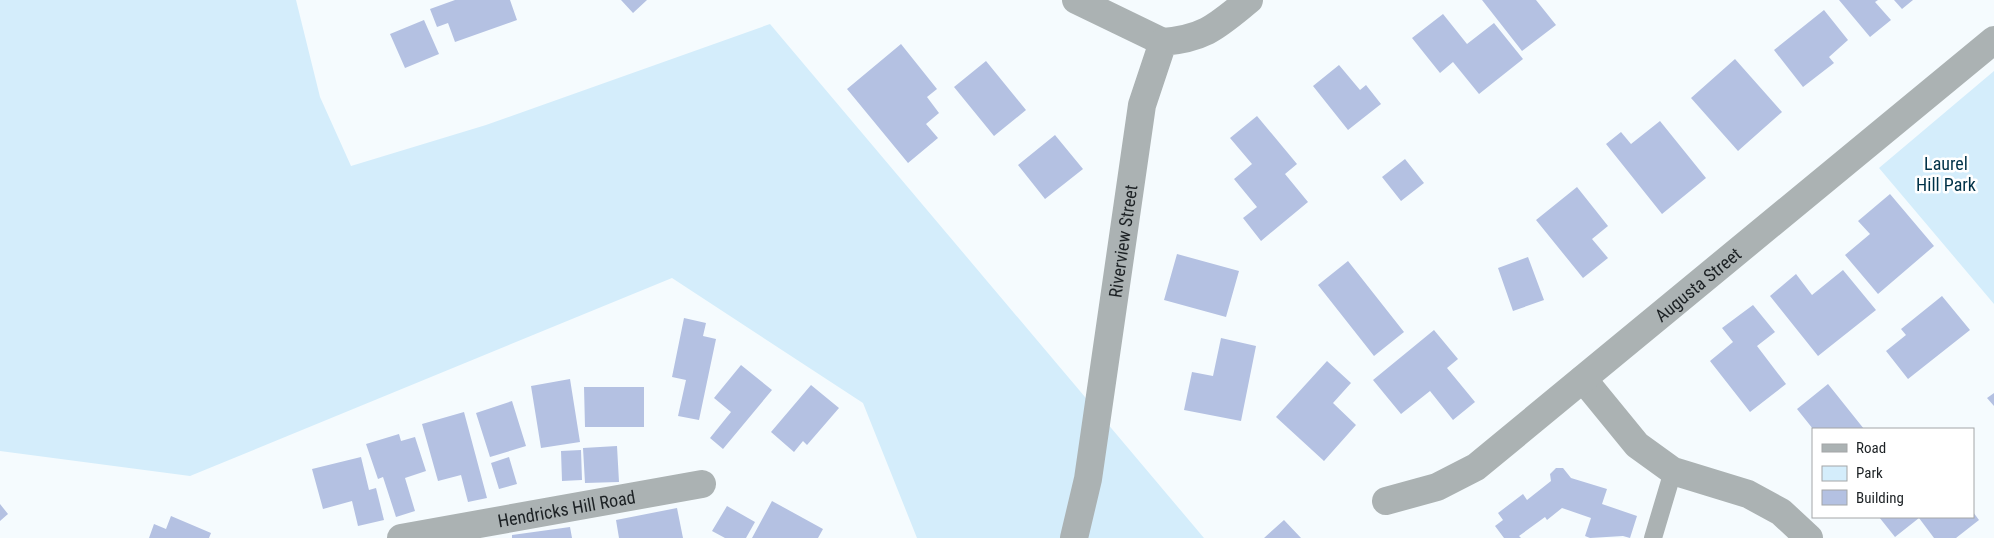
<svg xmlns="http://www.w3.org/2000/svg" width="1994" height="538" viewBox="0 0 1994 538" font-family="'Roboto Condensed',sans-serif">
	<style>
		.green { fill: #d4edfb }
		.building { fill: #b4c1e2 }
		.lines { fill: none; stroke-linecap: round; stroke-linejoin: round }
		.service { stroke: #abb2b3; stroke-width: 18 }
		.minor { stroke: #abb2b3; stroke-width: 28 }
		.labels { text-anchor: middle; dominant-baseline: central; stroke-width: 5; stroke-linejoin: round; paint-order: stroke }
		.park-label { font-size: 18px; fill: #003248; stroke: #fff }
		.street-label { font-size: 18px; fill: #1c2124; stroke: #fff }
	</style>
	<rect width="100%" height="100%" fill="#f5fbfe"/>
	<path class="green" d="M0,0H296L320,97L351,166L486,125L770,24L1204,538H917L863,403L672,278L190,476L0,451Z
		M1994,71V304L1879,168Z"/>
	<path class="building" d="M455,0H510L517,20L455,42L448,23L437,27L430,9Z
		M621,0H647L633,13Z
		M1482,0H1536L1556,25L1522,51Z
		M1839,0H1878L1875,2L1891,20L1870,37Z
		M1894,0H1913L1902,9Z
		M1824,10L1848,40L1829,57L1834,63L1803,87L1774,50Z
		M1443,14L1467,44L1494,23L1523,59L1479,94L1453,62L1440,73L1412,38Z
		M424,20L439,54L405,68L390,34Z
		M901,44L937,89L927,97L939,113L926,124L938,138L908,163L847,89Z
		M1735,59L1782,112L1738,151L1691,98Z
		M986,61L1026,110L994,136L954,87Z
		M1339,65L1360,90L1366,85L1381,104L1348,130L1313,86Z
		M1257,116L1297,164L1285,174L1308,202L1261,241L1243,218L1257,207L1234,179L1252,164L1230,138Z
		M1660,121L1706,178L1662,214L1606,144L1621,132L1631,144Z
		M1055,135L1083,169L1045,199L1018,165Z
		M1405,159L1424,183L1401,201L1382,177Z
		M1577,187L1608,226L1592,239L1608,258L1583,278L1536,220Z
		M1890,194L1934,246L1878,294L1845,255L1870,234L1858,221Z
		M1177,254L1239,271L1226,317L1164,300Z
		M1528,257L1544,300L1513,311L1498,268Z
		M1348,261L1404,332L1374,356L1318,285Z
		M1843,270L1876,310L1818,356L1770,296L1796,274L1812,295Z
		M1942,296L1970,330L1908,379L1886,351L1906,335L1901,329Z
		M1753,305L1775,332L1757,346L1786,384L1750,412L1710,361L1733,342L1722,328Z
		M684,318L706,323L703,336L716,339L699,420L678,416L686,380L672,377Z
		M1434,330L1458,359L1447,368L1475,402L1453,420L1430,391L1401,414L1373,380Z
		M1221,338L1256,346L1241,421L1184,410L1192,372L1213,376Z
		M1327,361L1351,383L1333,403L1356,425L1324,461L1276,417Z
		M741,365L772,390L723,449L710,438L731,412L714,398Z
		M570,379L580,442L541,448L531,386Z
		M1828,384L1864,429H1813L1797,409Z
		M811,385L839,408L807,445L803,441L794,452L771,432Z
		M584,387H644V427H585Z
		M1994,393V406L1987,398Z
		M512,401L526,446L490,457L476,413Z
		M464,412L487,498L468,502L461,475L438,481L422,424Z
		M399,434L401,441L415,437L426,471L405,478L415,511L396,517L383,477L378,479L366,444Z
		M617,446L619,482L585,483L583,448Z
		M581,450L582,480L562,481L561,451Z
		M361,457L369,490L376,488L384,520L358,526L352,501L323,509L312,469Z
		M509,457L517,484L499,489L491,463Z
		M1556,468H1563L1571,478L1607,489L1602,504L1637,516L1630,538L1623,536L1590,538L1585,536L1591,518L1562,508L1547,520L1545,517L1519,536L1521,538H1504L1495,526L1503,520L1498,513L1523,494L1527,500L1551,481L1550,474Z
		M772,501L823,529L818,538H752Z
		M0,504L8,514L0,521Z
		M727,506L755,522L746,538H725L712,531Z
		M677,508L683,538H619L616,520Z
		M1973,512L1979,520L1956,538H1934L1919,518L1895,537L1879,517H1973Z
		M171,516L211,533L209,538H149L154,524L166,529Z
		M1284,520L1301,538H1264Z
		M570,527L572,538H512V535Z"/>
	<g class="lines">
		<path class="service" d="M1653,538L1673,471"/>
		<g class="minor">
			<path d="M1076,0L1163,42"/>
			<path d="M1583,379L1637,445L1673,471L1748,494L1781,512L1809,538"/>
			<path id="s1" d="M1386,501L1437,487L1476,467L1994,40"/>
			<path id="s2" d="M401,538L702,484"/>
			<path id="s3" d="M1074,538L1088,479L1142,105L1163,42C1206,38 1217,26 1249,0"/>
		</g>
	</g>
	<g class="labels">
		<g class="park-label">
			<text x="1946" y="163">Laurel<tspan x="1946" dy="21">Hill Park</tspan></text>
		</g>
		<g class="street-label">
			<text stroke="none"><textPath href="#s3" startOffset="301">Riverview Street</textPath></text>
			<text stroke="none"><textPath href="#s1" startOffset="384">Augusta Street</textPath></text>
			<text stroke="none"><textPath href="#s2" startOffset="168">Hendricks Hill Road</textPath></text>
		</g>
	</g>
	<rect x="1812" y="428" width="162" height="90" fill="#ffffff" stroke="#a4a6a7"/>
	<rect x="1822" y="444" width="25" height="8" fill="#abb2b3" stroke="#a4a6a7"/>
	<text x="1856" y="453" font-size="15" fill="#1c2124">Road</text>
	<rect x="1822" y="466" width="25" height="15" fill="#d4edfb" stroke="#a4a6a7"/>
	<text x="1856" y="478" font-size="15" fill="#1c2124">Park</text>
	<rect x="1822" y="490" width="25" height="15" fill="#b4c1e2" stroke="#a4a6a7"/>
	<text x="1856" y="503" font-size="15" fill="#1c2124">Building</text>
</svg>
